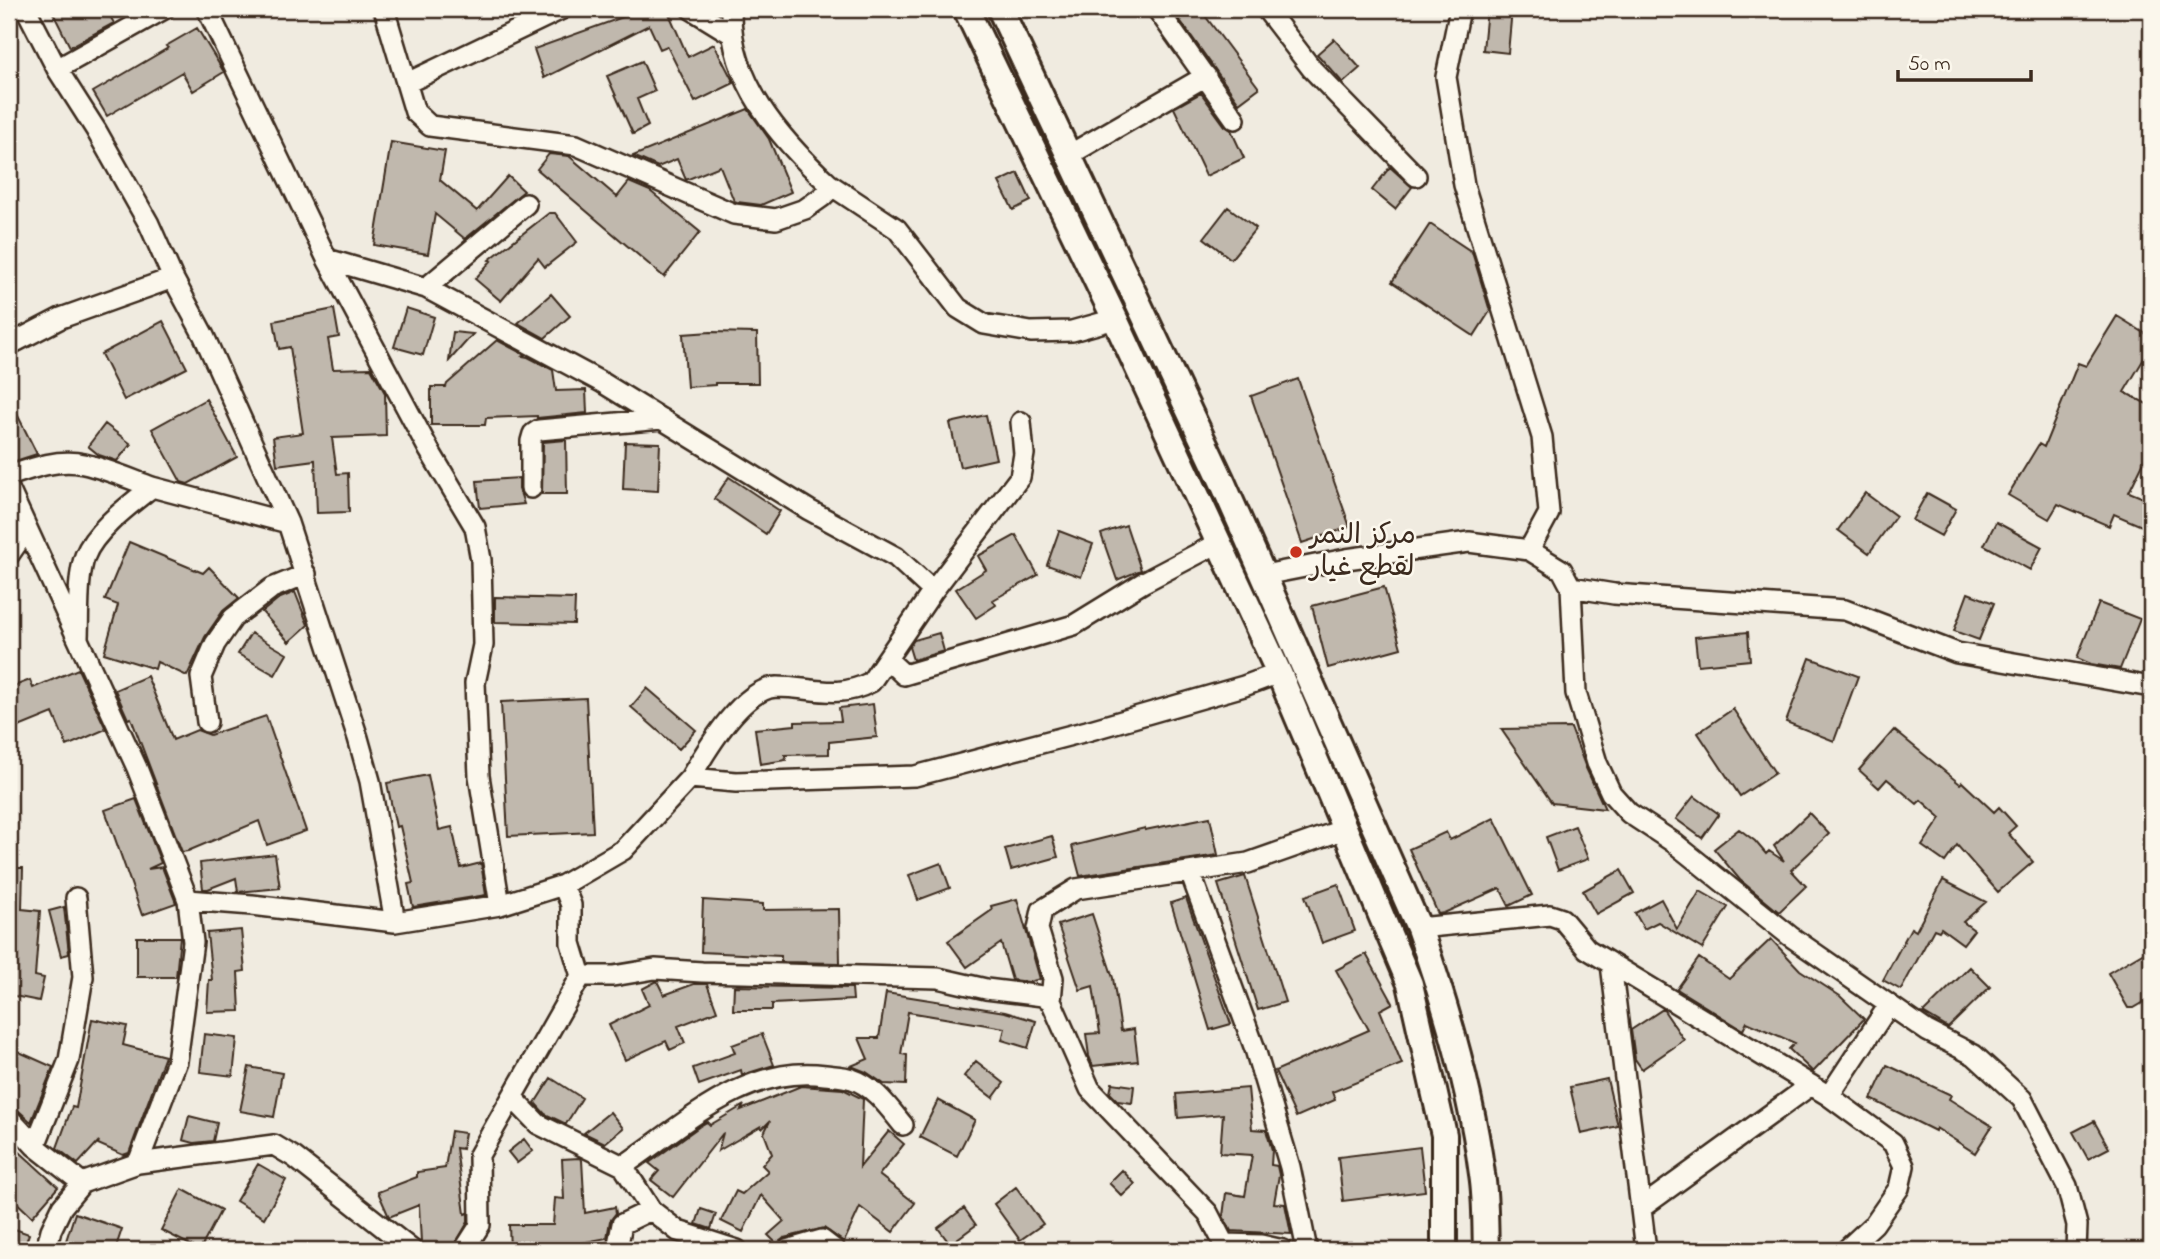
<svg xmlns="http://www.w3.org/2000/svg" width="2160" height="1259" viewBox="0 0 2160 1259" font-family="'Indie Flower','Playpen Sans Arabic',sans-serif">
	<style>
		.building { fill: #c0b8ad; stroke: #3b2a1e; stroke-width: 2 }
		.lines { fill: none; stroke-linecap: round; stroke-linejoin: round }
		.minor-casing { stroke: #3b2a1e; stroke-width: 24 }
		.tertiary-casing { stroke: #3b2a1e; stroke-width: 30 }
		.minor { stroke: #fbf7ec; stroke-width: 19 }
		.tertiary { stroke: #fbf7ec; stroke-width: 24 }
		.poi-dot { fill: #c8321e; stroke: #fbf7ec; stroke-width: 2.5 }
		.labels { text-anchor: middle; dominant-baseline: central; stroke-width: 5; stroke-linejoin: round; paint-order: stroke }
		.poi-label { font-size: 28px; fill: #3b2a1e; stroke: #fbf7ec; text-anchor: start }
	</style>
	<rect width="100%" height="100%" fill="#f0ebe0"/>
	<filter id="ink" filterUnits="userSpaceOnUse"><feTurbulence type="fractalNoise" baseFrequency=".0143" numOctaves="2"/><feDisplacementMap in="SourceGraphic" scale="14" xChannelSelector="R" yChannelSelector="G"/><feConvolveMatrix kernelMatrix="1 2 1 2 8 2 1 2 1" color-interpolation-filters="sRGB"/></filter>
	<g filter="url(#ink)">
		<path class="building" d="M51,9H106L114,23L70,47Z
			M645,9H667L688,57L714,44L734,83L695,102L667,46L660,49L649,25L544,78L534,49Z
			M1172,9H1200L1259,88L1239,103Z
			M1487,9H1512L1508,53L1483,50Z
			M197,28L224,72L193,91L182,72L107,116L93,92L168,48L166,46Z
			M1334,39L1360,68L1343,83L1317,54Z
			M642,61L655,91L637,99L648,126L633,134L607,76Z
			M1201,93L1225,126L1231,130L1244,158L1206,176L1174,108Z
			M748,109L769,139L791,192L761,205L737,202L734,201L720,166L686,180L677,159L658,167L633,156Z
			M391,142L445,151L440,180L477,211L508,176L524,191L465,239L435,214L428,254L374,245Z
			M549,154L569,156L617,197L629,182L650,191L700,232L664,277L537,169Z
			M1390,167L1412,187L1395,209L1372,190Z
			M1018,173L1031,201L1013,210L999,182Z
			M1228,207L1256,228L1231,259L1204,238Z
			M549,213H555L577,242L545,267L538,258L501,301L475,279L491,261L489,260Z
			M1430,224L1472,252L1490,311L1474,336L1392,282Z
			M551,294L570,316L545,338L518,323Z
			M406,308L434,317L423,355L394,347Z
			M334,309L339,337L328,339L333,369L371,368L385,393L386,436L332,438L337,474L348,473L349,512L317,513L315,460L277,465L273,437L303,433L290,347L279,349L274,321Z
			M2117,316L2151,337V347L2124,392L2151,406V447L2129,492L2151,501V530L2114,514L2109,526L2058,504L2049,519L2008,495L2039,444L2044,447L2078,363L2086,366Z
			M163,321L187,368L124,400L101,354Z
			M453,332L473,334L449,361Z
			M711,332L757,333L758,383H715V385L687,387L683,334Z
			M497,340L525,355L523,356L528,357L553,370L556,391L586,390L587,413L537,418V416L486,418L485,425H431V387H446L447,384Z
			M1298,379L1350,527L1302,543L1251,396Z
			M9,398L37,454L9,463Z
			M206,399L237,457L188,484L181,482L152,429Z
			M986,415L996,459L960,467L950,423Z
			M105,424L131,444L117,461L99,455L88,446Z
			M566,440L567,494H542L543,442Z
			M625,442L660,443L658,491L623,489Z
			M729,477L780,511L766,534L714,499Z
			M519,478V489L524,504L480,508L477,481Z
			M1865,493L1896,516L1869,553L1838,530Z
			M1927,493L1956,509L1941,536L1912,520Z
			M1996,522L2042,547L2030,570L1984,545Z
			M1126,525L1141,570L1117,580L1101,534Z
			M1059,531L1093,544L1081,577L1047,565Z
			M1016,535L1038,575L993,600L996,605L976,618L956,589L986,570L978,556Z
			M129,542L203,573L209,567L239,598L223,611L205,637L187,676L157,662L155,669L104,653L118,605L105,600Z
			M1384,587L1401,648L1328,668L1312,606Z
			M295,592L308,625L289,642L262,612L278,599Z
			M1968,593L1994,603L1979,640L1954,631Z
			M495,597L575,599L574,624L495,622Z
			M2099,603L2140,619L2120,669L2091,664L2077,658Z
			M1748,632L1750,660L1698,665L1695,637Z
			M251,633L287,654L275,675L238,654Z
			M939,633L944,651L913,660L909,647L914,640Z
			M1810,658L1858,676L1834,741L1786,722Z
			M78,669L106,729L67,746L53,713L9,731V688L30,680L33,688Z
			M147,676L173,740L197,730L210,735L266,716L306,831L267,845L259,821L188,851L182,852L131,718L128,719L115,690Z
			M647,688L696,730L679,749L631,707Z
			M586,698L593,832L508,836L501,702Z
			M873,704L877,737L829,742V754L785,755L786,760L760,764L755,729L795,725V722L841,721L839,708Z
			M1733,709L1775,773L1740,796L1698,733Z
			M1571,728L1586,768L1605,809L1552,803L1501,729Z
			M1894,730L1960,784L1962,782L1994,812L1999,807L2016,826L2008,833L2033,862L1998,892L1957,845L1945,862L1922,846L1941,818L1921,800L1917,804L1887,779L1879,788L1859,770Z
			M428,775L439,830L452,827L461,868L481,863L486,895L413,907L408,884L413,883L400,826L396,827L387,783Z
			M1694,796L1719,814L1702,838L1676,819Z
			M136,799L161,863L148,869L162,867L176,903L142,915L105,810Z
			M1809,813L1829,834L1791,870L1806,886L1779,912L1740,880L1714,849L1739,829L1755,841L1766,854L1769,851L1784,861L1774,846Z
			M1210,817L1218,855L1080,876L1072,846L1145,828V830Z
			M1494,818L1532,895L1509,906L1500,888L1444,913L1438,914L1409,849L1446,832L1450,840Z
			M1575,826L1588,859L1558,870L1546,837Z
			M1052,836L1058,857L1011,870L1005,849Z
			M275,854L280,888L238,892L236,878L208,889H203L200,863Z
			M941,863L950,888L918,900L909,875Z
			M9,868H23L22,909L40,911L35,976L44,978L39,1001L9,995Z
			M1621,870L1634,893L1596,914L1583,891Z
			M1245,876L1285,1002L1258,1010L1218,884Z
			M1943,880L1986,902L1963,922L1974,930L1963,944L1941,928L1939,931L1934,929L1901,990L1883,980L1911,928L1916,931Z
			M1338,884L1355,931L1322,943L1305,896Z
			M1700,891L1728,907L1702,949L1658,922L1644,929L1635,913L1661,899L1677,929Z
			M1186,898L1231,1024L1210,1030L1171,903Z
			M1017,899L1040,979L1029,982L1012,980L1001,943L967,967L948,941L992,910L991,906Z
			M703,900L763,904V910L839,909L840,963L781,962V956L701,952Z
			M64,907L69,954L61,956L49,911Z
			M1092,914L1113,978L1121,1031L1134,1029L1138,1061L1093,1066L1089,1056L1086,1034L1100,1033L1093,986L1080,990L1058,925Z
			M241,930L245,971L238,972L240,1011L207,1012L209,980H212L207,933Z
			M137,937H180L176,977H137Z
			M1771,939L1800,970L1840,996L1864,1019L1813,1072L1789,1049L1795,1043L1747,1022L1743,1030L1677,989L1699,958L1729,979Z
			M2151,948V998L2134,1008H2128L2108,973Z
			M1366,954L1393,1003L1380,1010L1402,1064L1332,1092L1335,1100L1296,1117L1275,1071L1369,1030L1336,970Z
			M1970,967L1990,987L1948,1028L1923,1013Z
			M657,981L664,995L694,984H707L717,1011L678,1026L685,1043L670,1050L666,1041L625,1060L609,1025L649,1005L642,989Z
			M734,986L852,988L853,1000L772,1004V1010H733Z
			M886,993L1005,1012L1036,1021L1028,1048L1002,1040L1005,1028L908,1012L901,1054L907,1055L906,1085L884,1084L866,1072L851,1066L868,1059L859,1038H879Z
			M1663,1009L1684,1040L1642,1069L1635,1059L1631,1030Z
			M92,1019L127,1026L123,1045L165,1056L129,1153L123,1155L98,1144L99,1141L78,1164L57,1148L72,1107L76,1108Z
			M204,1034L237,1038L233,1076L200,1072Z
			M762,1034L774,1065L742,1075L741,1070L699,1085L693,1068L735,1053L732,1045Z
			M17,1051L53,1067L31,1122L17,1109L9,1106V1071Z
			M976,1061L1004,1083L993,1098L964,1076Z
			M1887,1065L1951,1095L1949,1099L1992,1126L1975,1153L1936,1128L1935,1131L1871,1099Z
			M249,1067L282,1073L274,1117L240,1111Z
			M551,1078L582,1098L566,1124L545,1114L535,1103Z
			M1607,1079L1618,1126L1581,1134L1570,1087Z
			M1112,1083L1134,1086L1132,1103L1118,1101L1110,1093Z
			M801,1086L843,1089L863,1099L860,1167L889,1131L904,1144L879,1175L915,1203L893,1232L860,1207L844,1242L824,1228L784,1238L777,1244L768,1235L784,1221L761,1195L743,1232L721,1221L736,1191L742,1194L768,1171L762,1165L772,1154L764,1133L770,1121L762,1129L761,1126L718,1151L723,1133L673,1197L651,1180L659,1171L649,1163L700,1126L707,1122L710,1125L744,1105L741,1110Z
			M1248,1088L1252,1129L1266,1130L1272,1150L1271,1165L1277,1166L1279,1175L1274,1203L1285,1204L1291,1234L1231,1231L1223,1216L1226,1193L1245,1196L1252,1155L1220,1153L1223,1114L1178,1118L1176,1094Z
			M938,1100L975,1120L957,1156L920,1137Z
			M610,1112L623,1128L605,1143L584,1133Z
			M189,1116L217,1123L213,1141L194,1143L183,1140Z
			M2094,1121L2109,1148L2088,1159L2073,1132Z
			M451,1131L465,1133L462,1149L456,1148L465,1214L468,1213V1222L452,1250H424L421,1242L419,1205L389,1217L378,1192L417,1177V1172L445,1168Z
			M524,1139L533,1151L517,1163L508,1152Z
			M9,1142L58,1187L32,1217L9,1195Z
			M1420,1147L1425,1191L1343,1201L1338,1157Z
			M579,1158L582,1160L585,1213L615,1207L616,1213L610,1221L607,1238L580,1243L581,1250H510L509,1225H553L555,1198L564,1199L562,1159Z
			M258,1164L286,1180L264,1218L236,1201Z
			M1122,1170L1135,1184L1122,1196L1109,1183Z
			M1016,1187L1043,1224L1020,1240L994,1204Z
			M182,1189L221,1210L200,1250L161,1230Z
			M964,1208L976,1225L950,1244L938,1228Z
			M701,1209L716,1214L711,1229L696,1224Z
			M75,1213L122,1229L115,1250H63Z
			M9,1227L29,1234L23,1250H9Z"/>
		<g class="lines">
			<defs>
				<path id="minor" d="M26,9L57,69L96,130L149,224L173,278L204,336L288,523L358,738L370,781L395,922
					M207,9L327,259L429,450L475,527L481,560L483,645L475,683L479,776L500,905
					M384,9L415,112L430,126L576,145L734,214L776,219L805,209L822,197L828,191L829,184C779,138 729,81 731,9
					M691,9L730,33
					M1157,9L1235,119
					M1266,9L1312,69L1416,176
					M1460,9L1446,77L1464,185L1542,437L1549,513L1529,550
					M57,69L164,9
					M407,83L562,9
					M1069,155L1206,76
					M829,184L897,229L958,308L984,324L1031,332L1072,331L1115,319
					M327,259L426,288L603,383L809,510L896,557L933,591
					M426,288L526,204
					M9,345L61,318L173,278
					M9,476C32,468 59,458 84,464C107,469 130,479 152,487
					M531,488V441L533,434L539,430L662,419
					M9,489L137,768L188,900L193,942L177,1061L138,1163
					M9,555L27,529
					M1264,575L1346,559L1469,542L1529,550L1562,570L1571,587L1614,594L1845,610L1957,653L2151,687
					M1571,587L1576,693L1597,763L1611,793L1629,813L1673,842L1790,936L1927,1031L1974,1055L2022,1099L2067,1186L2077,1225L2076,1250
					M78,637C79,615 77,577 85,556C95,530 131,504 152,487L288,523
					M888,660L904,675L1074,625L1144,582L1218,543
					M207,722L201,677L215,644L233,618L272,588L306,574
					M690,778C706,751 742,688 777,687C812,687 837,700 871,682L933,591L1020,477L1024,454L1021,422
					M1190,872L1255,1049L1290,1167L1307,1250
					M563,885L571,905V943L581,976
					M188,900L252,905L395,922L500,905L563,885L623,850L690,778L736,782L915,776L1087,731L1244,686L1279,673
					M1419,928L1550,915L1562,919L1587,949L1829,1096L1893,1143L1904,1166L1899,1188L1874,1224L1846,1250
					M1611,964L1646,1250
					M1051,1001L1053,978L1038,929L1042,910L1076,889L1248,863L1345,829
					M1829,1096L1889,1005
					M512,1097L538,1124L623,1166L651,1210L678,1231L737,1250
					M9,1118L35,1146L82,1183
					M35,1146L69,1060L83,977L76,898
					M623,1166C684,1125 746,1064 825,1075C833,1076 844,1076 852,1079C874,1086 889,1108 903,1125
					M1641,1208L1811,1085
					M46,1250L51,1230L62,1207L82,1183L138,1163L274,1145L294,1157L412,1250
					M464,1250L480,1225L479,1155L581,976H613L655,969L702,972L938,978L986,989L1043,996L1051,1001L1090,1089L1208,1213L1224,1244L1261,1245L1283,1250
					M619,1250L618,1244L622,1224L651,1210
					M787,1250L822,1240L835,1250"/>
				<path id="tertiary" d="M966,9L1115,319L1279,673L1410,984L1444,1135V1250
					M1000,9L1222,481L1419,928C1447,1008 1471,1090 1482,1174C1486,1199 1485,1225 1486,1250"/>
			</defs>
			<use href="#minor" class="minor-casing"/>
			<use href="#tertiary" class="tertiary-casing"/>
			<use href="#minor" class="minor"/>
			<use href="#tertiary" class="tertiary"/>
		</g>
	</g>
	<circle class="poi-dot" cx="1296" cy="552" r="7"/>
	<g class="labels">
		<g class="poi-label">
			<text x="1310" y="536">مركز النمر<tspan x="1310" dy="32">لقطع غيار</tspan></text>
		</g>
	</g>
	<rect width="2160" height="1259" fill="none" stroke="#fbf7ec" stroke-width="35"/>
	<rect x="18" y="18" width="2125" height="1224" fill="none" stroke="#3b2a1e" stroke-width="2.5" filter="url(#ink)"/>
	<path d="M1898 70v10h133v-10" fill="none" stroke="#3b2a1e" stroke-width="3.5"/>
	<text x="1908" y="70" font-size="21" fill="#3b2a1e" stroke="#fbf7ec" stroke-width="5" paint-order="stroke">50 m</text>
</svg>
